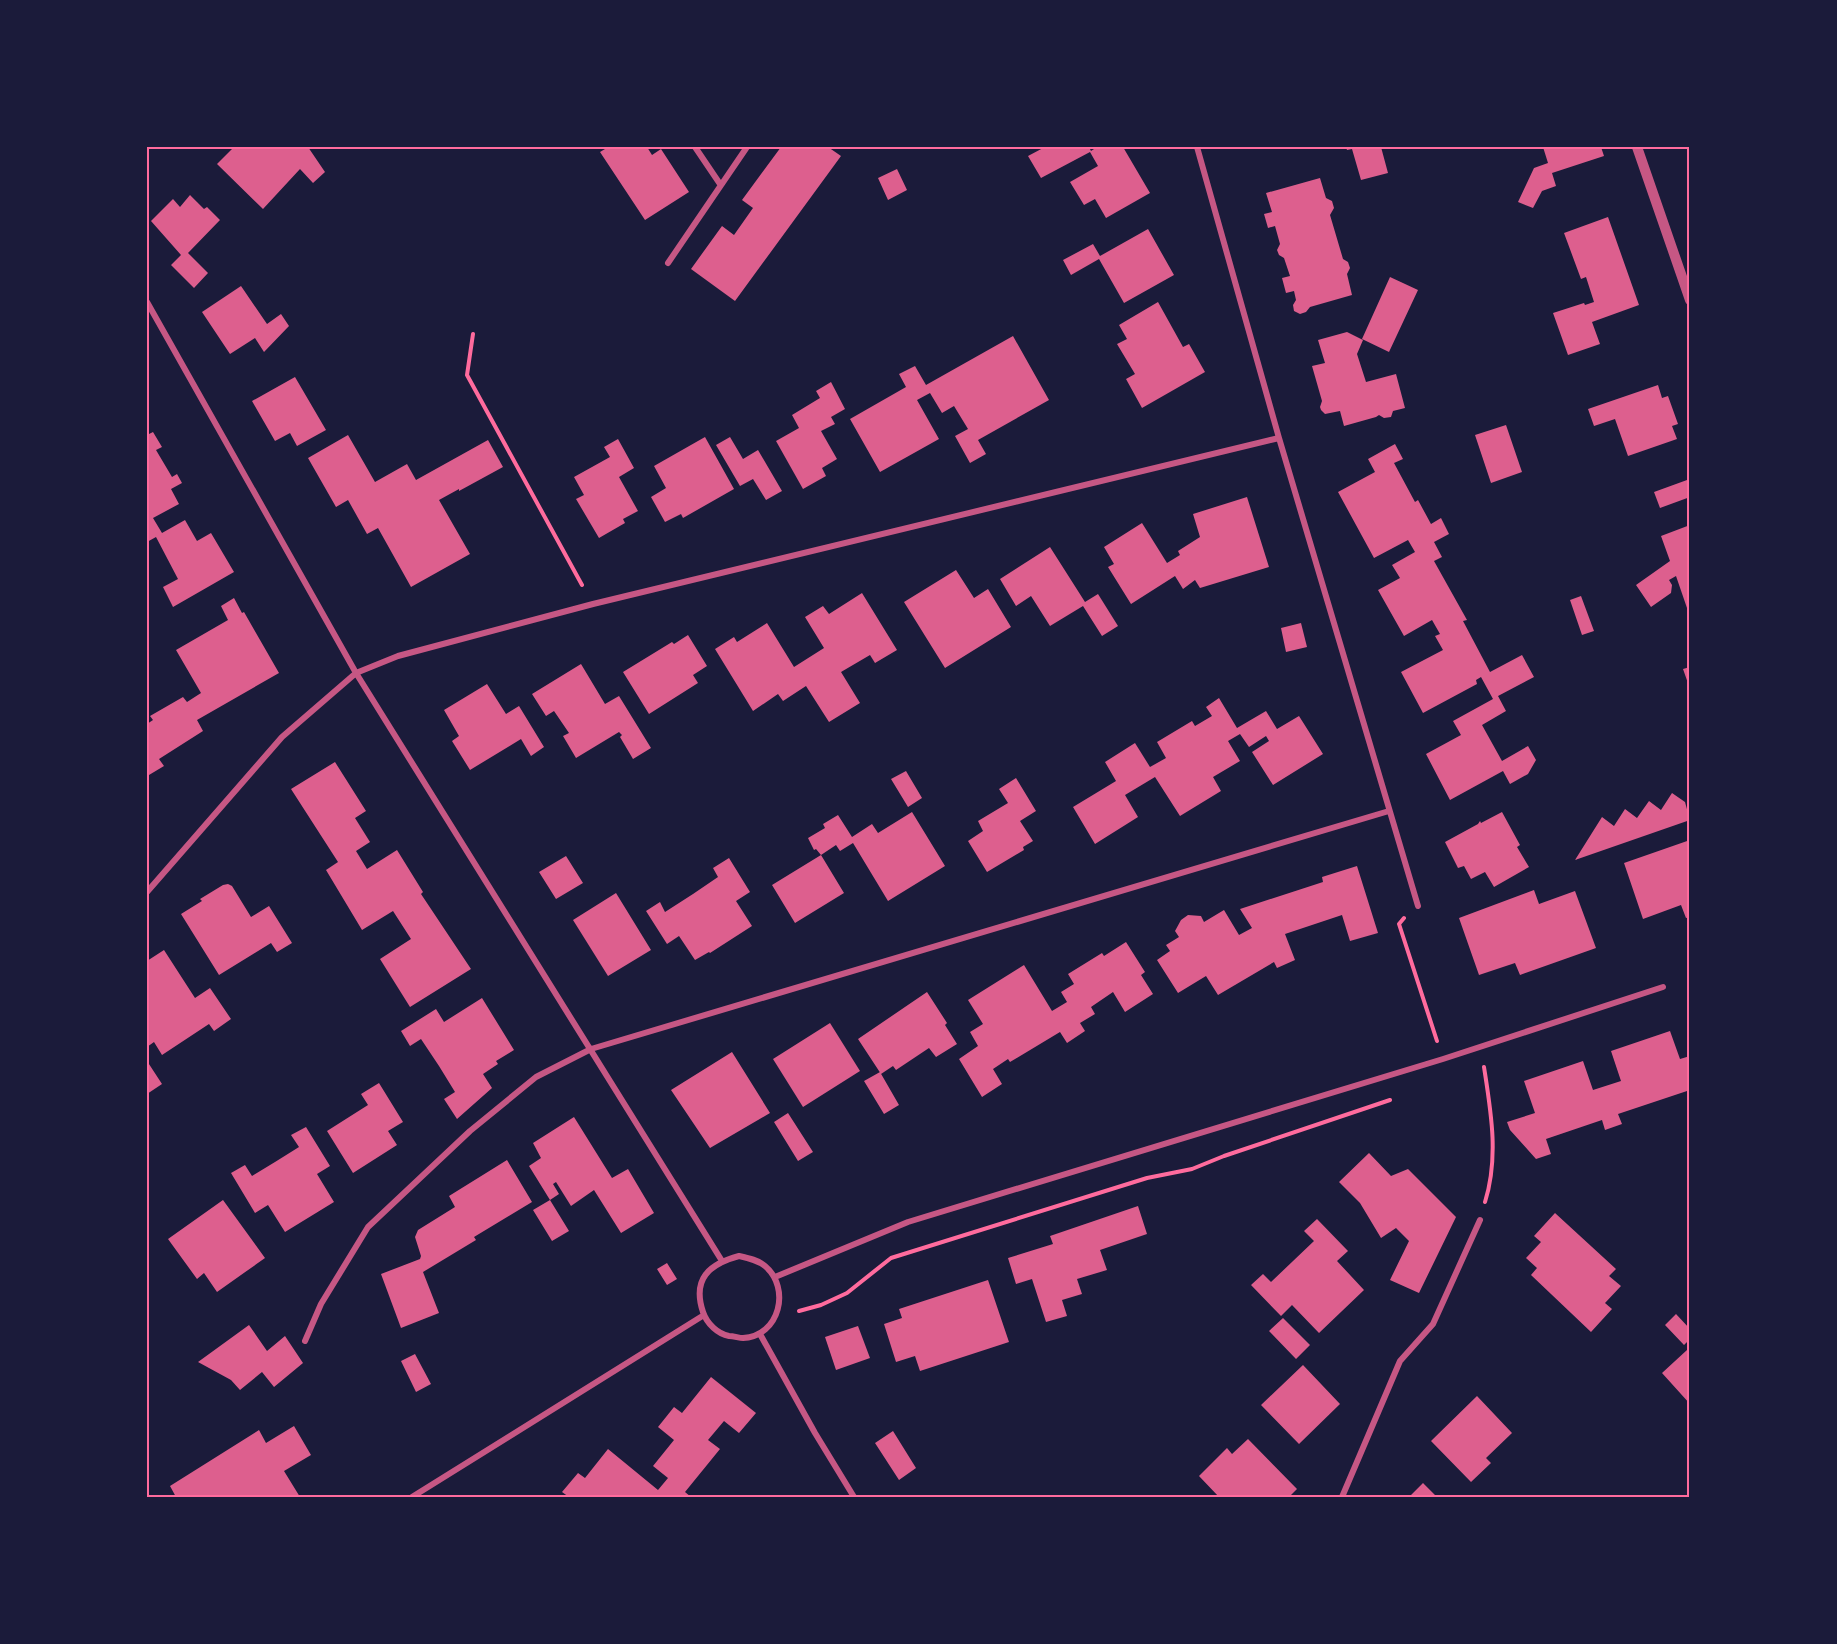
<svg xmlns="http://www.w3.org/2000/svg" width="1837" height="1644" viewBox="0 0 1837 1644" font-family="'Sofia Sans Condensed',sans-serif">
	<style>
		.building { fill: #dd5f8e }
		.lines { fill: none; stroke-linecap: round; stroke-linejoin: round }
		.path { stroke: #ff6b9d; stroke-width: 4 }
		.minor { stroke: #c65784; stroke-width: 6 }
		.tertiary { stroke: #c65784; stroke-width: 10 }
		.neatline { fill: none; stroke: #ff6b9d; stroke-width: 2 }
	</style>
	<rect width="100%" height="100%" fill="#1b1b3a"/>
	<path class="building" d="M234,147H308L325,172L313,183L300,169L263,209L217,164Z
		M603,147H647L652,155L661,149L689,192L645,220L600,152L605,149Z
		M781,147H828L841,156L735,301L691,269L722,226L734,235L753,208L742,200Z
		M1045,147H1089L1091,151L1097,147H1123L1150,193L1106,218L1095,199L1084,205L1070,182L1098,166L1090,152L1041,178L1028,156Z
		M1346,147H1381L1388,173L1361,180L1352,149L1347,150Z
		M1543,147H1601L1604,156L1552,173L1556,186L1542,191L1533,208L1518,202L1534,168L1548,163Z
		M897,169L907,190L888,200L878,178Z
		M1320,178L1326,198L1332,201L1334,208L1330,215L1343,259L1348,262L1350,268L1347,274L1352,295L1310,307L1306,312L1300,314L1294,311L1293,305L1296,300L1294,291L1286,293L1282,278L1290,276L1284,258L1279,255L1277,250L1280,244L1275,226L1268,228L1264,214L1272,212L1266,193Z
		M190,195L204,209L207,207L220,220L188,253L208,273L194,288L171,265L181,255L151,221L173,199L180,207Z
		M1608,217L1639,305L1592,322L1600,344L1568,355L1553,313L1584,303L1585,305L1594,302L1586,277L1581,279L1564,233Z
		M1148,229L1174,275L1124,303L1099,259L1071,275L1063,260L1093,244L1100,256Z
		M1390,277L1418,290L1389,352L1362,339Z
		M241,286L267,324L281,314L289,326L264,352L255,338L230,354L202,312Z
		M1158,302L1183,347L1189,344L1205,372L1142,408L1126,379L1135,374L1117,344L1127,339L1119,325Z
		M1347,332L1363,340L1357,354L1366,382L1396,374L1405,408L1393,411L1391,417L1384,418L1379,415L1376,417L1344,426L1340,411L1325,414L1321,410L1320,407L1322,401L1312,366L1325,363L1318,340Z
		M1013,336L1049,400L978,440L986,454L970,463L955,436L968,429L954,406L942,413L930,393L917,400L939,439L880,472L850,419L906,387L899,374L915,366L926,385Z
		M295,377L326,430L297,446L290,433L275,441L252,401Z
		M831,382L845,409L831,417L835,424L821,431L837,459L822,468L826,476L803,489L776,441L799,428L792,415L820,398L816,391Z
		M1658,385L1662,398L1668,396L1678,424L1672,426L1677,439L1628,456L1615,419L1594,426L1588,409Z
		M1506,425L1522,472L1491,483L1475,435Z
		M153,432L162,447L156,450L172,477L177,474L182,483L171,489L179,504L153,518L162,533L185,520L197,541L211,533L234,572L173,607L163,587L178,579L156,537L147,542V435Z
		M348,435L375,482L407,464L416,480L488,440L503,467L459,491V489L439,500L470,554L411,587L378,528L367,534L348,500L336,507L308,458Z
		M705,437L734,489L683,518L681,514L665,522L651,497L666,488L654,466Z
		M730,437L743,459L758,450L782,491L766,500L753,479L740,486L716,445Z
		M618,439L634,468L619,477L638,511L623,519L625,523L599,538L576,499L584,495L574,477L610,457L604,447Z
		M1395,444L1403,459L1394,463L1415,502L1418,500L1431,524L1441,518L1449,534L1434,542L1442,557L1434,561L1467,620L1463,621L1490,672L1522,655L1534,677L1498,696L1506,711L1482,725L1502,761L1528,746L1536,760L1528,774L1510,784L1503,771L1450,800L1426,754L1461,735L1453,721L1493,699L1481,677L1476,680L1477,684L1423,713L1401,672L1443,650L1435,636L1440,634L1432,620L1404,636L1378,590L1400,578L1392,565L1415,552L1408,540L1374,558L1338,492L1375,472L1368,459Z
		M1687,480L1690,487V497L1660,508L1654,492Z
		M1247,497L1269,567L1200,588L1195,580L1183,589L1175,576L1131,604L1108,567L1114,564L1104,547L1142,523L1167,563L1180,555L1178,551L1200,537L1193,514Z
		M1690,525V606L1687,608L1676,576L1669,580L1672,585L1671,593L1651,607L1636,585L1670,561L1661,536Z
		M1050,547L1085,602L1098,594L1118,626L1102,636L1083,606L1050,626L1031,596L1016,606L1000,579Z
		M956,570L974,598L988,589L1011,627L945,668L904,602Z
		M862,593L897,650L875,663L870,655L841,672L860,703L829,722L806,686L783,701L778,694L753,711L715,649L734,637L737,642L767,623L794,667L824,648L805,617L823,606L829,614Z
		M1581,596L1594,631L1582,635L1570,600Z
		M234,598L242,613L244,612L279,673L197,720L203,731L159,759L164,766L149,775L147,781V724L153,720L150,716L183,697L187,702L201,693L176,650L228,620L221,606Z
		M1301,623L1307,647L1286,652L1281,628Z
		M688,635L707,666L693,675L698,683L649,714L623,672L672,642L674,644Z
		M581,664L605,704L619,696L651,748L633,759L620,737L622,735L619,732L576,758L563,736L569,733L554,711L546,716L532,694Z
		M1690,667V689L1683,669Z
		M487,684L506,714L519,706L544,747L531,756L521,739L470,770L452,741L459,736L444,710Z
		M1219,698L1237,728L1266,711L1277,729L1299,716L1323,754L1273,785L1252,752L1269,741L1266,736L1249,747L1240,734L1228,741L1240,761L1213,777L1221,791L1180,816L1155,777L1125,795L1138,817L1095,844L1073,807L1116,781L1105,762L1135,743L1150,767L1166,758L1157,742L1192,721L1195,726L1212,716L1206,707Z
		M335,762L366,811L355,818L370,842L356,851L367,869L397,850L423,892L421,894L471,969L410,1007L380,959L411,939L393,911L362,930L326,870L338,862L291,789Z
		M906,771L922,798L908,807L891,779Z
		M1016,778L1036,811L1020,821L1033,841L1023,847L1024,850L987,872L968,841L983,831L978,821L1008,803L999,789Z
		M1672,793L1685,802L1690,820L1575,860L1602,817L1614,826L1625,809L1637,818L1649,801L1661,810Z
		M912,812L945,866L888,901L853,843L840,851L836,845L821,855L844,893L795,923L772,885L821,855L816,849L814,850L808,838L825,828L823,824L838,815L852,837L872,824L878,833Z
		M1502,812L1520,845L1517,847L1529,867L1494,887L1485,872L1471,879L1464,866L1458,868L1445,842L1478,824L1480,821L1481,823Z
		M1690,840V917L1686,918L1681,905L1643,919L1624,863Z
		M566,856L583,883L556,899L539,872Z
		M729,858L750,892L736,901L752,926L710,953L709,952L695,960L679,936L667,944L646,911L660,902L665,912L693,894L718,877L713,868Z
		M1357,866L1378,933L1350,941L1342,915L1285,934L1295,960L1277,968L1274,962L1218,995L1206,976L1178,993L1157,960L1170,951L1166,945L1179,937L1175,931L1181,920L1188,915L1201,916L1204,922L1224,910L1239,935L1252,928L1240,909L1323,882L1322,877Z
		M228,884L232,886L251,917L269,906L292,943L277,952L271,943L219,975L181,914L202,901L200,899L223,885Z
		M1534,890L1539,904L1575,891L1596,948L1520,975L1515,963L1479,975L1459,918Z
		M616,893L651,950L608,976L573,920Z
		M1126,942L1145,972L1141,975L1153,994L1125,1012L1113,992L1091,1007L1095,1014L1080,1023L1085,1031L1067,1043L1060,1032L1010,1062L1008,1059L993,1069L1002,1084L982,1097L959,1059L978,1046L970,1032L983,1024L968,1000L1024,965L1052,1011L1067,1002L1061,992L1074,984L1068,974L1102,953L1104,956Z
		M164,950L195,998L210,988L231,1019L214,1031L209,1024L162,1055L154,1042L147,1047V961Z
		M927,992L947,1023L945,1025L957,1044L936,1057L929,1048L896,1070L893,1066L881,1074L858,1039Z
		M482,998L514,1050L496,1061L498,1064L483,1074L492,1088L457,1119L444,1099L455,1092L439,1066L421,1039L410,1046L401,1031L436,1009L444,1022Z
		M830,1023L860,1071L803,1107L773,1059Z
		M1670,1031L1680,1059L1690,1056V1090L1618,1114L1622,1124L1605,1130L1602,1120L1546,1139L1551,1154L1536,1159L1510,1130L1507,1122L1535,1113L1524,1081L1583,1061L1593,1090L1621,1081L1611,1051Z
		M732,1052L770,1113L710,1148L671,1090Z
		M147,1061L162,1084L147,1094Z
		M880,1072L899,1105L884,1114L864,1081Z
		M379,1083L403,1122L388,1131L397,1145L353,1173L327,1131L368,1105L361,1094Z
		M788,1113L813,1152L798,1161L774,1122Z
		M574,1117L612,1178L628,1169L654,1213L621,1233L594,1190L571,1206L556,1182L553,1184L559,1194L550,1200L529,1166L541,1158L533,1143Z
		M306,1127L330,1166L317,1174L334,1202L285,1232L268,1205L255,1213L231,1173L245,1165L252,1176L275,1162L299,1147L291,1135Z
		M1369,1153L1391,1176L1408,1169L1456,1217L1419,1293L1390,1280L1409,1241L1396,1228L1381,1238L1360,1203L1339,1182Z
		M507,1160L532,1202L474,1237L476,1240L423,1272L439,1313L401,1328L381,1274L420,1259L421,1256L415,1237L418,1230L455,1207L449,1196Z
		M223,1200L265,1258L217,1292L204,1273L197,1279L168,1239Z
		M550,1200L569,1231L552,1241L533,1210Z
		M1138,1206L1147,1234L1100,1250L1107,1270L1077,1279L1082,1294L1062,1300L1067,1316L1046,1322L1032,1279L1016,1284L1008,1258L1053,1244L1050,1236Z
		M1555,1213L1616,1269L1609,1276L1621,1286L1605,1303L1612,1309L1591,1332L1531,1275L1537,1268L1526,1258L1541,1242L1534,1236Z
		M1317,1219L1348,1251L1337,1261L1364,1290L1319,1333L1292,1305L1281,1316L1251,1285L1263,1274L1271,1282L1314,1241L1304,1231Z
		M667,1263L677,1279L667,1285L657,1269Z
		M988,1280L1009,1342L920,1371L915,1356L896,1362L884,1324L902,1318L899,1309Z
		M1676,1314L1690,1329V1339L1684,1345L1665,1325Z
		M1283,1318L1310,1345L1296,1359L1269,1331Z
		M249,1325L267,1351L285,1336L303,1363L274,1387L262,1372L240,1390L231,1380L198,1362Z
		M858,1326L870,1358L836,1370L825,1337Z
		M1687,1350L1690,1353V1404L1662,1373Z
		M415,1354L431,1384L416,1392L401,1361Z
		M1303,1365L1340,1404L1299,1444L1261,1405Z
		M711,1377L756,1413L739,1433L724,1421L708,1440L720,1449L685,1492L691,1497H569L562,1492L578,1473L585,1478L608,1449L658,1490L668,1478L653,1466L674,1440L658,1427L674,1407L682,1413Z
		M1477,1396L1512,1433L1486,1458L1491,1463L1471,1482L1431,1441Z
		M294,1426L311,1455L284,1471L300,1497H176L170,1486L259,1430L266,1443Z
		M893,1431L916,1468L899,1480L875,1443Z
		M1248,1439L1297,1489L1289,1497H1219L1199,1476L1227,1448L1232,1454Z
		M1423,1483L1437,1497H1409Z"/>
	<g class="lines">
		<path class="path" d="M473,334L467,375L582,585
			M1404,918L1399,924L1437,1041
			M1484,1067C1491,1112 1499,1157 1485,1202
			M799,1311L821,1305L847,1293L891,1258L1147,1178L1192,1169L1224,1156L1390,1100"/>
		<path class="minor" d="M695,147L720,184
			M1197,147L1279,438L1418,906
			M668,263L747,147
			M147,302L356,673L722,1261
			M147,892L282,737L356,673L398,656L593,604L1279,438
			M739,1256C748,1258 758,1260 765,1266C791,1288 780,1336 743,1338C739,1338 734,1336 729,1336C718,1334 707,1324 703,1312C692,1279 709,1264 739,1256Z
			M775,1277L908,1222L1443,1059L1663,987
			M760,1334L815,1433L854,1497
			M305,1341L321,1304L368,1227L470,1131L536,1077L591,1049L1389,811
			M412,1497L704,1315
			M1342,1497L1400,1361L1433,1324L1480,1220"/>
		<path class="tertiary" d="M1637,147L1690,300"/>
	</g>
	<rect width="1837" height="1644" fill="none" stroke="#1b1b3a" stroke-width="297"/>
	<rect x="148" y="148" width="1540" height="1348" class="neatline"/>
</svg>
